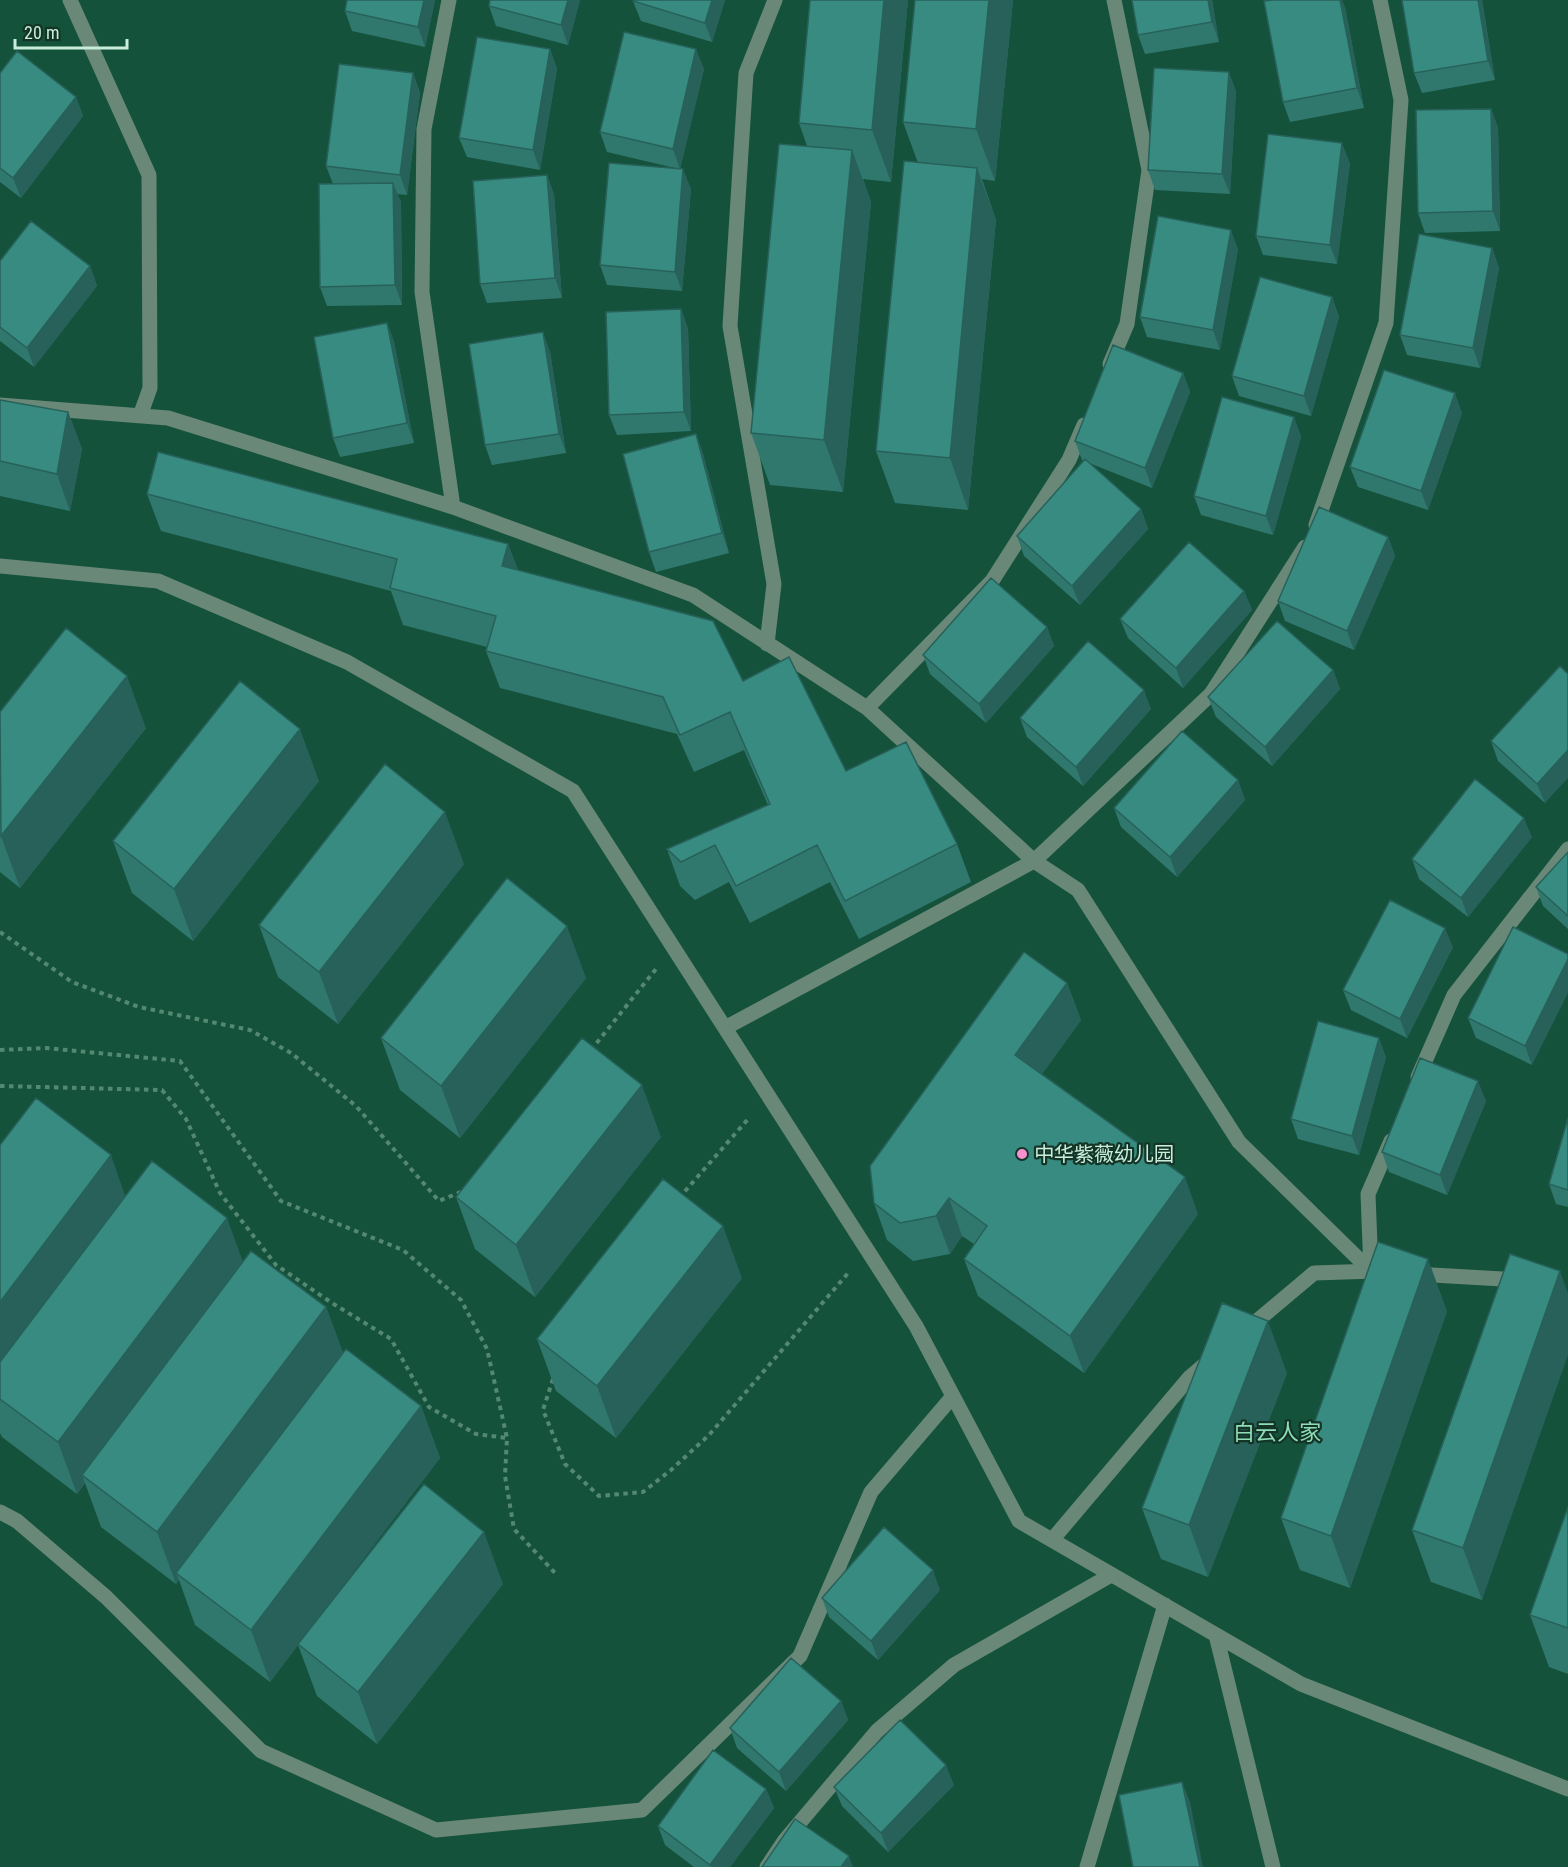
<svg xmlns="http://www.w3.org/2000/svg" width="1568" height="1867" viewBox="0 0 1568 1867" font-family="'Roboto Condensed','Noto Sans SC',sans-serif">
	<style>
		.lines { fill: none; stroke-linecap: round; stroke-linejoin: round }
		.path { stroke: #548873; stroke-width: 4; stroke-dasharray: 4.5 4.5; stroke-linecap: butt }
		.minor { stroke: #698878; stroke-width: 15 }
		.wall { fill: #30786e }
		.shaded-wall { fill: #27615a }
		.building { fill: #388b80; stroke: #27615a; stroke-width: 1.5 }
		.poi-dot { fill: #f690cf; stroke: #133426; stroke-width: 2 }
		.labels { text-anchor: middle; dominant-baseline: central; stroke-width: 4.5; stroke-linejoin: round; paint-order: stroke }
		.poi-label { font-size: 20px; fill: #c8edda; stroke: #133426; text-anchor: start }
		.quarter-label { font-size: 22px; fill: #8fdcb8; stroke: #133426 }
	</style>
	<rect width="100%" height="100%" fill="#15523b"/>
	<g class="lines">
		<path class="path" d="M0,932L72,982L139,1007L250,1030L291,1053L356,1106L439,1201L463,1191
			M0,1050L46,1048L180,1061L281,1201L403,1250L461,1300L487,1349L507,1438L505,1476L514,1529L556,1574
			M591,1050L656,969
			M0,1086L162,1090L186,1119L220,1193L276,1265L332,1303L391,1339L429,1407L476,1434L507,1438
			M679,1198L749,1118
			M553,1379L543,1410L565,1464L599,1496L643,1492L671,1470L709,1435L849,1272"/>
		<path class="minor" d="M70,0L149,175L150,388L140,416
			M449,0L424,129L422,292L453,507
			M1110,364L1127,324L1149,170L1114,0
			M0,405L168,418L453,507L693,595L867,708L1034,861L1078,890L1239,1142L1371,1271
			M1316,525L1386,323L1401,100L1380,0
			M0,566L158,581L347,662L573,791L916,1326L1019,1521L1301,1684L1568,1789
			M767,644L774,584L730,326L746,73L775,0
			M867,708L992,581L1069,460L1084,425
			M725,1028L1034,861L1211,694L1305,547
			M1418,1077L1454,995L1568,849
			M1371,1271L1368,1194L1391,1141
			M1415,1274L1520,1280
			M1245,1331L1314,1273L1376,1271
			M0,1512L17,1521L106,1597L261,1751L436,1830L642,1810L800,1656L871,1492L953,1396
			M1052,1540L1189,1378L1210,1360
			M1216,1635L1273,1867
			M767,1867L785,1840L877,1731L954,1665L1111,1575
			M1087,1867L1165,1605"/>
	</g>
	<path class="wall" d="M347,0H435L425,47L352,31L345,11Z
		M490,0H580L568,45L496,26L489,6Z
		M725,0L712,42L641,21L633,1Z
		M908,0L891,182L863,179L871,202L843,492L770,485L751,433L807,146L799,123Z
		M1013,0L995,181L982,179L996,220L968,510L895,503L876,451L918,163L903,122Z
		M1132,0H1212L1219,42L1145,54L1138,35Z
		M1482,0L1495,80L1422,93L1414,73Z
		M1345,7L1364,108L1290,122L1283,102Z
		M550,49L557,69L540,170L467,157L459,138Z
		M704,69L680,169L691,189L682,291L607,285L600,265L679,169L607,152L600,132Z
		M0,73L76,97L83,116L21,198L0,182Z
		M413,73L420,93L407,195L397,194L401,202L402,305L327,306L320,287L333,184L326,166Z
		M1236,91L1230,194L1155,190L1148,170Z
		M1491,109L1498,128L1500,231L1425,233L1418,213Z
		M1350,163L1337,264L1263,255L1256,236Z
		M547,175L554,195L562,298L487,303L480,284Z
		M1492,248L1499,268L1480,368L1407,355L1400,335Z
		M1238,249L1220,350L1147,337L1140,317Z
		M0,261L90,266L97,286L34,367L0,341Z
		M1332,297L1339,317L1311,416L1239,396L1232,376Z
		M681,309L688,329L691,431L617,435L609,415Z
		M387,323L394,342L414,443L340,457L333,438Z
		M550,352L566,453L492,465L485,445Z
		M1183,373L1190,392L1152,488L1089,463L1141,509L1148,529L1080,605L1024,556L1017,536L1084,461L1082,460L1075,441Z
		M0,400L68,412L82,449L70,511L0,496Z
		M1462,413L1428,510L1358,487L1350,467Z
		M1294,417L1301,437L1273,535L1201,515L1194,496Z
		M696,434L703,454L729,553L656,572L649,552Z
		M147,494L508,544L518,570L743,681L846,771L957,844L971,882L859,939L830,882L750,923L729,882L695,900L680,886L667,849L768,805L744,750L694,772L677,734L500,688L486,651L487,647L403,625L391,591L161,531Z
		M1388,537L1395,556L1354,650L1285,621L1278,601Z
		M1244,591L1252,610L1183,688L1128,638L1120,619Z
		M1047,627L1054,646L986,723L930,674L923,655Z
		M1560,666L1545,803L1498,761L1491,741Z
		M1333,670L1340,689L1272,766L1216,717L1208,697Z
		M1151,709L1083,786L1027,737L1020,718Z
		M0,712L146,728L20,888L0,872Z
		M1238,780L1245,800L1177,877L1121,827L1114,808Z
		M319,781L193,941L132,893L113,841Z
		M1532,837L1468,917L1419,879L1412,859Z
		M1568,852V929L1543,906L1536,887Z
		M464,864L338,1024L278,977L259,925Z
		M1513,927L1532,1065L1476,1038L1468,1018Z
		M1453,947L1407,1038L1351,1010L1343,990Z
		M586,978L460,1138L400,1090L381,1038Z
		M1067,983L1081,1020L1042,1074L1198,1214L1084,1373L978,1296L964,1259L974,1244L962,1236L950,1254L913,1261L887,1240L874,1203Z
		M1386,1057L1359,1155L1298,1139L1291,1119Z
		M1486,1101L1447,1195L1389,1172L1382,1152Z
		M1568,1118V1207L1556,1204L1549,1184Z
		M661,1137L535,1297L475,1249L456,1197Z
		M0,1145L125,1196L243,1262L326,1307L343,1353L421,1406L440,1458L318,1618L503,1584L377,1744L317,1696L298,1645L270,1682L195,1625L179,1580L176,1584L101,1527L85,1483L77,1494L2,1437L0,1433Z
		M1560,1271L1482,1600L1431,1582L1412,1530Z
		M742,1278L616,1438L556,1391L537,1339Z
		M1447,1311L1350,1588L1300,1570L1281,1518Z
		M1287,1373L1208,1577L1161,1559L1142,1508Z
		M1568,1507V1674L1549,1667L1530,1615Z
		M940,1590L878,1660L829,1617L822,1598Z
		M841,1701L848,1720L786,1791L737,1748L730,1728Z
		M954,1785L888,1852L842,1806L834,1787Z
		M766,1789L774,1808L730,1867H694L665,1845L658,1826Z"/>
	<path class="shaded-wall" d="M424,0H435L425,47L418,27Z
		M568,0H580L568,45L561,25Z
		M712,0H725L712,42L705,23Z
		M884,0H908L891,182L872,130Z
		M989,0H1013L995,181L976,129Z
		M1208,0H1212L1219,42L1212,22Z
		M1340,0H1342L1345,7L1364,108L1357,88Z
		M1478,0H1482L1495,80L1488,61Z
		M550,49L557,69L540,170L533,150Z
		M696,49L704,69L680,169L673,149Z
		M1229,72L1236,91L1230,194L1222,174Z
		M413,73L420,93L407,195L400,175Z
		M76,97L83,116L21,198L13,178Z
		M1491,109L1498,128L1500,231L1493,211Z
		M1342,143L1350,163L1337,264L1330,245Z
		M852,150L871,202L843,492L824,440Z
		M977,168L996,220L968,510L950,458Z
		M683,169L691,189L682,291L675,272Z
		M547,175L554,195L562,298L555,278Z
		M393,183L401,202L402,305L395,285Z
		M1231,230L1238,249L1220,350L1213,330Z
		M1492,248L1499,268L1480,368L1473,348Z
		M90,266L97,286L34,367L27,348Z
		M1332,297L1339,317L1311,416L1304,396Z
		M681,309L688,329L691,431L684,412Z
		M387,323L394,342L414,443L407,423Z
		M543,332L550,352L566,453L559,434Z
		M1183,373L1190,392L1152,488L1145,468Z
		M1455,393L1462,413L1428,510L1421,491Z
		M68,412L82,449L70,511L57,474Z
		M1294,417L1301,437L1273,535L1266,516Z
		M696,434L703,454L729,553L722,533Z
		M1141,509L1148,529L1080,605L1072,586Z
		M1388,537L1395,556L1354,650L1347,631Z
		M508,544L522,581L502,566Z
		M1244,591L1252,610L1183,688L1176,668Z
		M1047,627L1054,646L986,723L979,704Z
		M1333,670L1340,689L1272,766L1265,747Z
		M127,676L146,728L20,888L1,836Z
		M1144,690L1151,709L1083,786L1076,767Z
		M300,729L319,781L193,941L174,889Z
		M1568,750V778L1545,803L1537,784Z
		M1238,780L1245,800L1177,877L1170,857Z
		M445,812L464,864L338,1024L319,972Z
		M1524,818L1532,837L1468,917L1461,898Z
		M567,926L586,978L460,1138L441,1086Z
		M1445,928L1453,947L1407,1038L1400,1019Z
		M1568,959V993L1532,1065L1525,1046Z
		M1067,983L1081,1020L1029,1092L1015,1055Z
		M1379,1038L1386,1057L1359,1155L1352,1136Z
		M1478,1081L1486,1101L1447,1195L1440,1175Z
		M642,1085L661,1137L535,1297L516,1245Z
		M111,1155L129,1207L0,1379V1302Z
		M1185,1177L1198,1214L1084,1373L1070,1336Z
		M949,1198L962,1236L950,1254L936,1216Z
		M227,1218L246,1270L82,1475L85,1483L77,1494L58,1442Z
		M723,1226L742,1278L616,1438L597,1386Z
		M1428,1259L1447,1311L1350,1588L1331,1536Z
		M1560,1271L1568,1293V1355L1482,1600L1463,1548Z
		M326,1307L345,1359L176,1573L179,1580L176,1584L157,1532Z
		M1268,1321L1287,1373L1208,1577L1189,1525Z
		M421,1406L440,1458L270,1682L251,1630Z
		M484,1532L503,1584L377,1744L358,1692Z
		M933,1570L940,1590L878,1660L871,1641Z
		M841,1701L848,1720L786,1791L779,1772Z
		M946,1765L954,1785L888,1852L881,1833Z
		M1182,1782L1190,1802L1203,1867H1200Z
		M766,1789L774,1808L730,1867H711L710,1865Z
		M849,1856L853,1867H841Z"/>
	<path class="building" d="M347,0H424L418,27L345,11Z
		M490,0H568L561,25L489,6Z
		M634,0H712L705,23L633,1Z
		M810,0H884L872,130L799,123Z
		M915,0H989L976,129L903,122Z
		M1132,0H1208L1212,22L1138,35Z
		M1272,0H1340L1357,88L1283,102L1264,1Z
		M1402,0H1478L1488,61L1414,73Z
		M624,32L696,49L673,149L600,132Z
		M477,37L550,49L533,150L459,138Z
		M17,51L76,97L13,178L0,168V73Z
		M339,64L413,73L400,175L326,166Z
		M1154,68L1229,72L1222,174L1148,170Z
		M1491,109L1493,211L1418,213L1416,110Z
		M1268,134L1342,143L1330,245L1256,236Z
		M779,144L852,150L824,440L751,433Z
		M904,161L977,168L950,458L876,451Z
		M609,163L683,169L675,272L600,265Z
		M547,175L555,278L480,284L473,181Z
		M393,183L395,285L320,287L319,184Z
		M1158,216L1231,230L1213,330L1140,317Z
		M31,221L90,266L27,348L0,327V261Z
		M1419,234L1492,248L1473,348L1400,335Z
		M1260,277L1332,297L1304,396L1232,376Z
		M681,309L684,412L609,415L606,312Z
		M387,323L407,423L333,438L314,337Z
		M543,332L559,434L485,445L469,344Z
		M1113,345L1183,373L1145,468L1075,441Z
		M1384,370L1455,393L1421,491L1350,467Z
		M1222,397L1294,417L1266,516L1194,496Z
		M0,400L68,412L57,474L0,461Z
		M696,434L722,533L649,552L623,454Z
		M158,452L508,544L502,566L713,621L743,681L789,657L846,771L906,742L957,844L845,901L817,845L736,886L715,845L681,862L667,849L770,804L730,712L680,735L663,697L486,651L496,616L390,588L397,559L147,494Z
		M1085,459L1141,509L1072,586L1017,536Z
		M1319,507L1388,537L1347,631L1278,601Z
		M1189,542L1244,591L1176,668L1120,619Z
		M991,578L1047,627L979,704L923,655Z
		M1277,621L1333,670L1265,747L1208,697Z
		M66,628L127,676L1,836L0,712Z
		M1088,641L1144,690L1076,767L1020,718Z
		M1560,666L1568,674V750L1537,784L1491,741Z
		M240,681L300,729L174,889L113,841Z
		M1182,731L1238,780L1170,857L1114,808Z
		M385,764L445,812L319,972L259,925Z
		M1475,779L1524,818L1461,898L1412,859Z
		M1568,852V916L1536,887Z
		M507,878L567,926L441,1086L381,1038Z
		M1390,900L1445,928L1400,1019L1343,990Z
		M1513,927L1568,954V959L1525,1046L1468,1018Z
		M1024,952L1067,983L1015,1055L1185,1177L1070,1336L964,1259L987,1226L949,1198L936,1216L900,1223L874,1203L870,1166Z
		M1318,1021L1379,1038L1352,1136L1291,1119Z
		M582,1038L642,1085L516,1245L456,1197Z
		M1420,1058L1478,1081L1440,1175L1382,1152Z
		M36,1098L111,1155L0,1302V1145Z
		M1568,1118V1190L1549,1184Z
		M152,1161L227,1218L58,1442L0,1399V1362Z
		M663,1179L723,1226L597,1386L537,1339Z
		M1378,1242L1428,1259L1331,1536L1281,1518Z
		M251,1251L326,1307L157,1532L82,1475Z
		M1510,1254L1560,1271L1463,1548L1412,1530Z
		M1222,1303L1268,1321L1189,1525L1142,1508Z
		M346,1349L421,1406L251,1630L176,1573Z
		M424,1484L484,1532L358,1692L298,1644Z
		M1568,1507V1628L1530,1615Z
		M884,1527L933,1570L871,1641L822,1598Z
		M791,1658L841,1701L779,1772L730,1728Z
		M900,1720L946,1765L881,1833L834,1787Z
		M713,1750L766,1789L710,1865L658,1826Z
		M1182,1782L1200,1867H1133L1119,1795Z
		M795,1819L849,1856L841,1867H762Z"/>
	<circle class="poi-dot" cx="1022" cy="1154" r="6"/>
	<g class="labels">
		<g class="poi-label">
			<text x="1034" y="1154">中华紫薇幼儿园</text>
		</g>
		<g class="quarter-label">
			<text x="1277" y="1432">白云人家</text>
		</g>
	</g>
	<path d="M15 39v9h112v-9" fill="none" stroke="#c8edda" stroke-width="3"/>
	<text x="24" y="39" font-size="18" fill="#c8edda" stroke="#133426" stroke-width="4.5" paint-order="stroke">20 m</text>
</svg>
